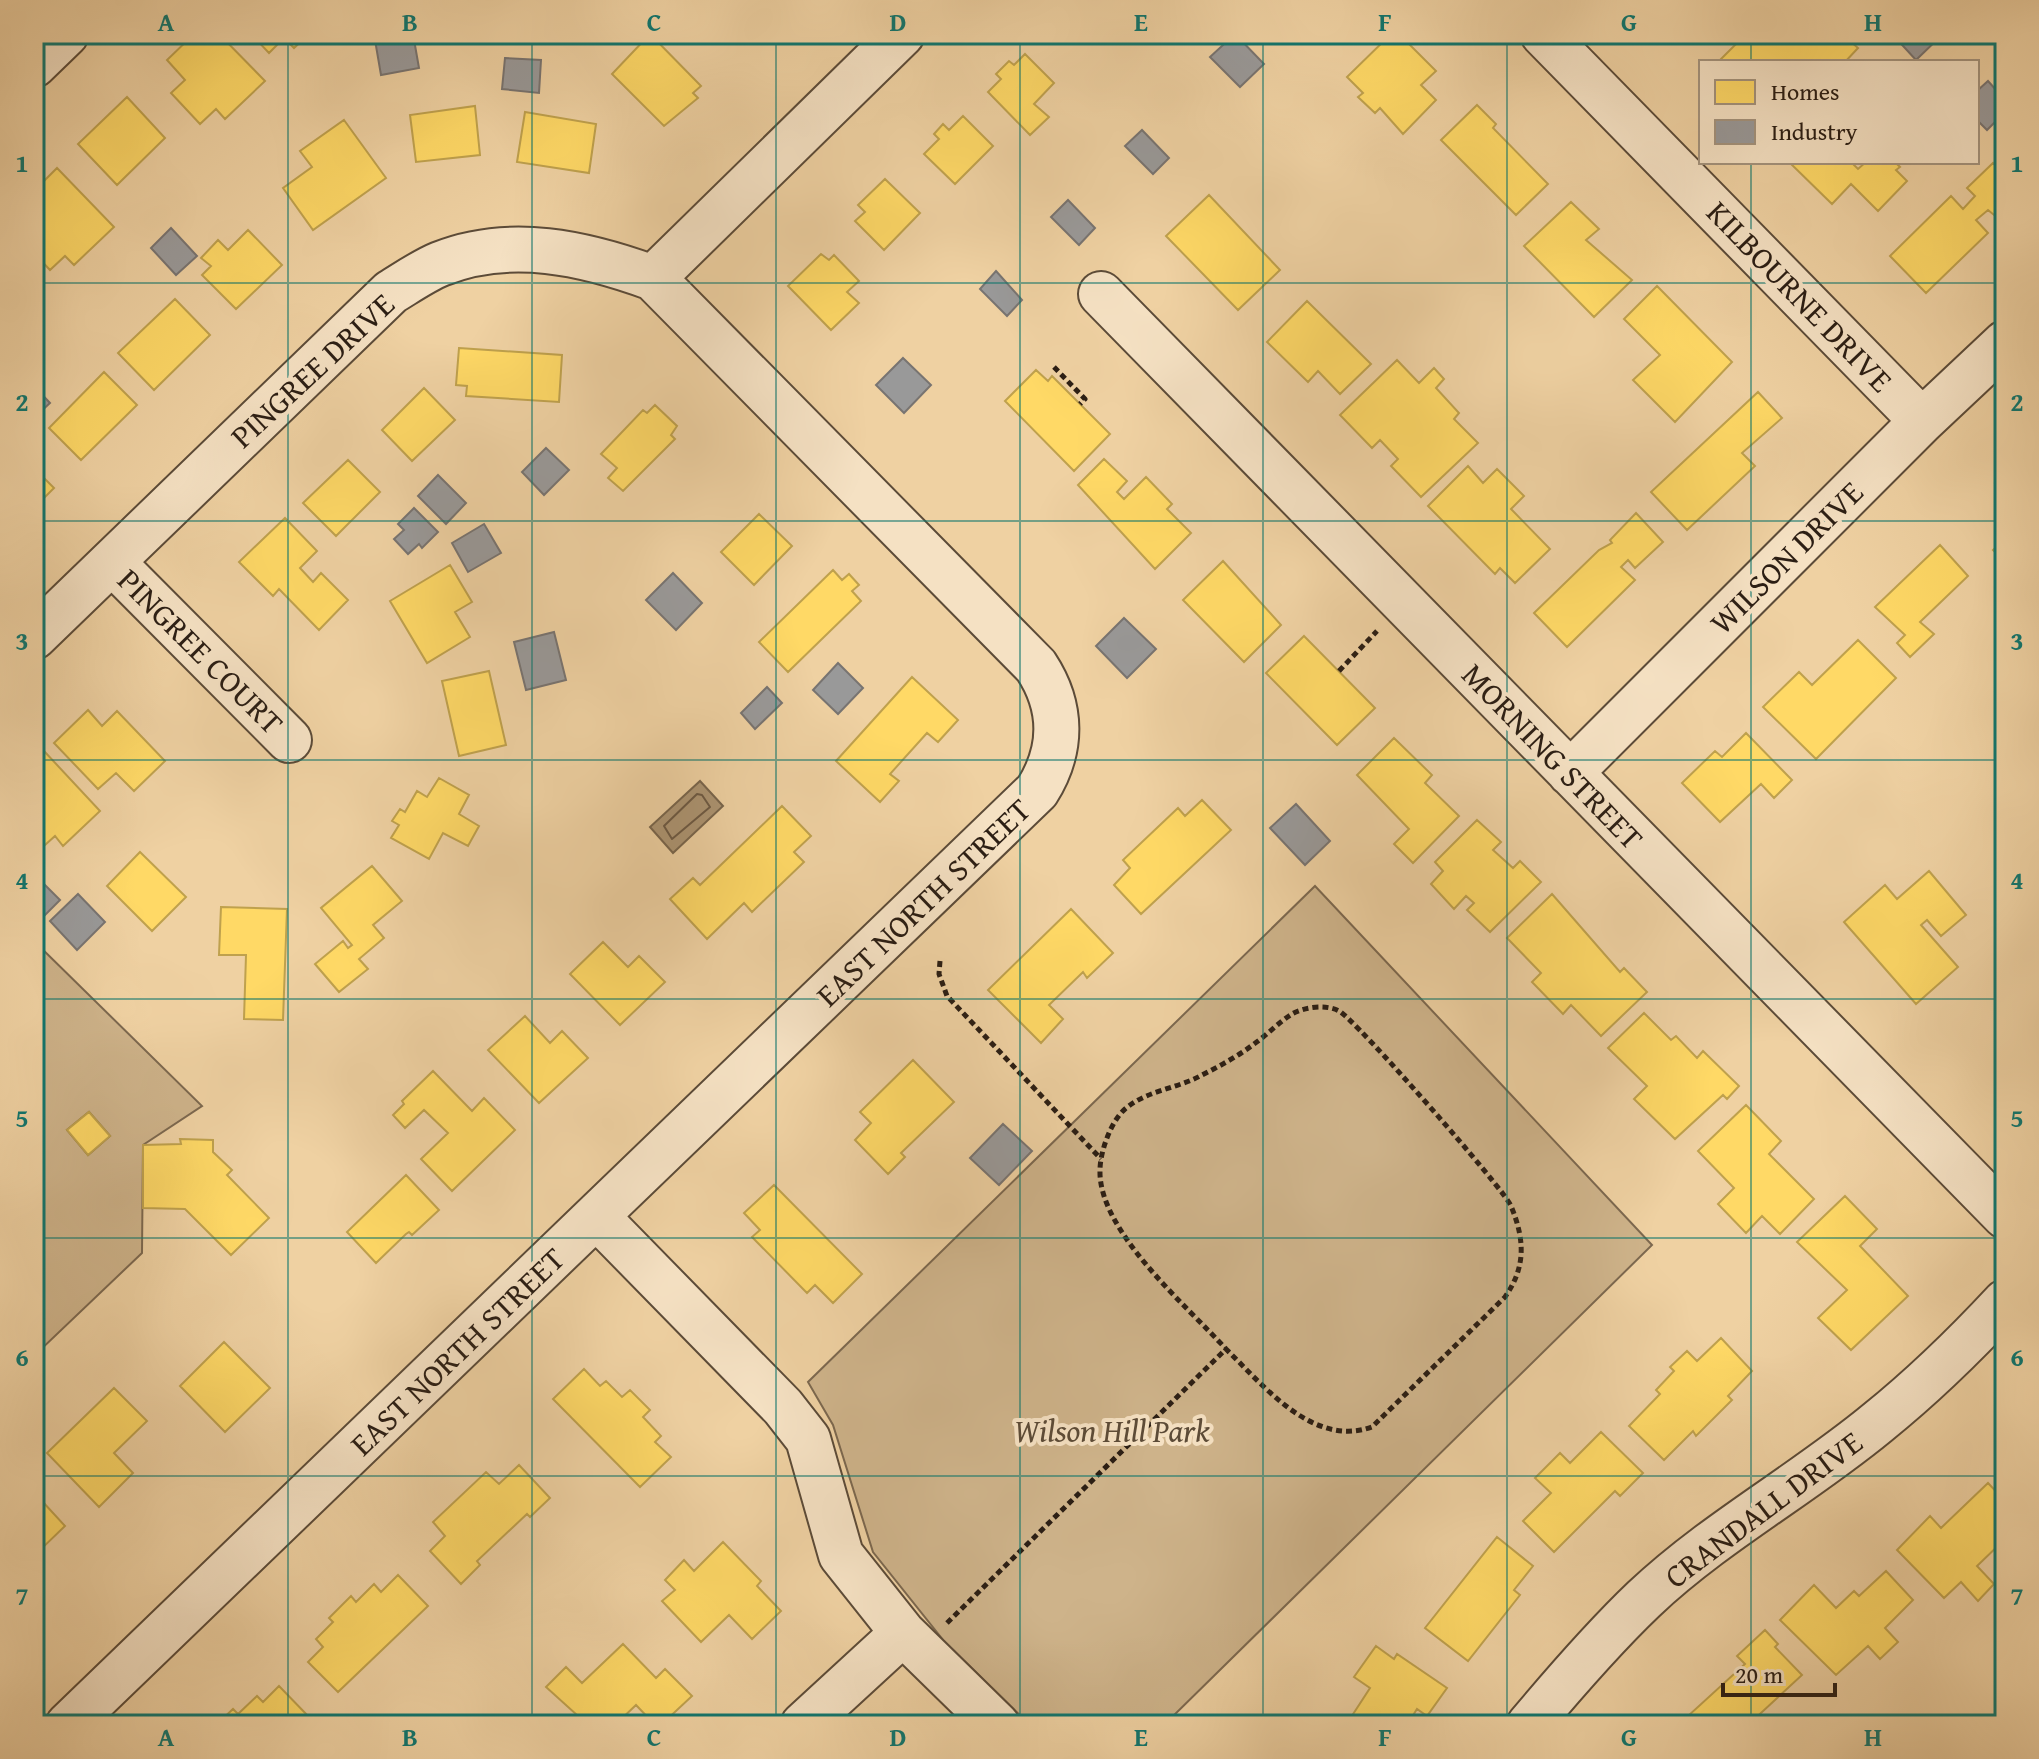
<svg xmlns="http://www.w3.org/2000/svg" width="2039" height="1759" viewBox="0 0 2039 1759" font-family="'Gentium Book Plus',serif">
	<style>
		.green { fill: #ceb38a; stroke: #7c684f; stroke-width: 2; fill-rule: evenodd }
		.water { fill: #ac9472; stroke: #78654c; stroke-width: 2 }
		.homes { fill: #ffd966; stroke: #bfa14d; stroke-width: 2 }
		.industry { fill: #999; stroke: #787471; stroke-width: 2 }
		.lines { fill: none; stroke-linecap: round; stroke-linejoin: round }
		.shore { stroke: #6c5943; stroke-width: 2 }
		.minor-casing { stroke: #5c4b38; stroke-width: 48 }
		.path { stroke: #2b1e14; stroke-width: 5; stroke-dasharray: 6 4; stroke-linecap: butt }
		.minor { stroke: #f5e1c3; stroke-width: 44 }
		.grid { fill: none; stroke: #0f766e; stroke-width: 2; stroke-opacity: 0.55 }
		.labels { text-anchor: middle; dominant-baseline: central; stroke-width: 8; stroke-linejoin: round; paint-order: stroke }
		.street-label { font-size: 32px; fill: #2b1e14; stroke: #f5e1c3 }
		.park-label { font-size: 32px; font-style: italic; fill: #5c4b37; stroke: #f5e1c3 }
		.neatline { fill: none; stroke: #0f766e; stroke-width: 3 }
		.grid-label { font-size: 26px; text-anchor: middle; font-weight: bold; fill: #0f766e }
	</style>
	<rect width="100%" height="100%" fill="#efd1a2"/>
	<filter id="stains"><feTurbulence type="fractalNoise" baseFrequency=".0025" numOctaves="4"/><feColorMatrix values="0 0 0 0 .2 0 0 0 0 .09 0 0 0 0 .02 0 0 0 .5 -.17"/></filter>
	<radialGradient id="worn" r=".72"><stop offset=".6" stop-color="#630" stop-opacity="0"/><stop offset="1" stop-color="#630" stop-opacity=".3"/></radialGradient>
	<path class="green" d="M1315,886L1652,1245L1164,1725H1030L944,1641L873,1552L833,1425L808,1382Z
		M34,941L202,1106L143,1145L142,1253L34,1356ZM89,1112L110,1136L88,1155L67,1130Z"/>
	<path class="water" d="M700,781L723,806L673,853L650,827Z"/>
	<path class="homes" d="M194,34H219L265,81L225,119L216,109L200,124L171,93L185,80L167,60Z
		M251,34H309L294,48L284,38L269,53Z
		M650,34L701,86L693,93L698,98L664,126L612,74Z
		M1391,34H1399L1436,71L1421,85L1436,100L1403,134L1380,108L1375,113L1358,97L1363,93L1347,77Z
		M1746,34L1772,37L1775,34H1842L1858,48L1845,62H1718Z
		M1025,54L1054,83L1034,104L1049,117L1030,135L988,92L1001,79L996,74L1009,61L1014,65Z
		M127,97L165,138L117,185L78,144Z
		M1477,105L1496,124L1493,128L1548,184L1516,215L1441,140Z
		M475,106L480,155L416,162L410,115Z
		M525,112L596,124L589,173L517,162Z
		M963,116L993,146L955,184L924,154L939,139L934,134L943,124L949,130Z
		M344,120L386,178L313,230L283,188L312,167L300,151Z
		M1789,162H1851L1858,169L1866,162H1895L1900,167L1896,170L1907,181L1878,211L1851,184L1832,204Z
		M1993,163L2005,175V214L1999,219L1988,210L1976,220L1988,233L1926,293L1890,256L1951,196L1963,209L1975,196L1967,188Z
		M57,168L114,227L74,265L65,256L50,270L34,253V191Z
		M885,179L920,213L884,250L855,221L865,212L858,205Z
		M1209,195L1280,270L1238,310L1166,236Z
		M1571,202L1599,229L1586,240L1632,280L1594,317L1524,246Z
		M248,230L282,265L236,309L202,275L211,266L201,258L218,240L228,250Z
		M821,254L829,260L834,255L859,281L847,292L859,303L831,330L788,286Z
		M1657,286L1732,362L1675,422L1633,380L1660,355L1624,319Z
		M175,299L210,335L154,390L118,353Z
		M1307,301L1371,364L1340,394L1318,371L1308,382L1267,342Z
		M1307,301L1371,364L1340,394L1318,371L1308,382L1267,342Z
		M459,348L562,355L559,402L466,396L467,386L456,385Z
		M1397,360L1419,383L1434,368L1444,379L1436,388L1459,413L1454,419L1478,443L1421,497L1391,466L1398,459L1380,440L1372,448L1340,415Z
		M1036,370L1048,381L1052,376L1110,434L1074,471L1005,401Z
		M104,372L137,405L81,460L49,428Z
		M424,388L455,420L412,461L382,430Z
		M1758,392L1782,418L1742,453L1755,466L1687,530L1651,492Z
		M655,405L677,426L671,435L675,439L623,491L608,478L617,468L601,454L643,410L647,413Z
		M1104,459L1127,481L1117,492L1124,499L1146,477L1172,504L1167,509L1191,533L1155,569L1078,485Z
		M348,460L380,492L336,536L303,503Z
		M1468,466L1483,483L1497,469L1524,496L1511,509L1550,549L1515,583L1500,568L1495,574L1428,506Z
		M34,468L54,488L34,508Z
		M2005,473V494L1995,483Z
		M1636,513L1663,542L1635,568L1628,560L1621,567L1635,580L1567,647L1534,613L1599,550L1612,543L1610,540Z
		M759,514L792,546L754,585L721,552Z
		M285,518L317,551L300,568L313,582L321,573L348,600L319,630L279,589L273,596L239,562Z
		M2005,539V562L1993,550Z
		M1940,545L1968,576L1920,622L1934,634L1910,657L1897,643L1905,635L1875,607Z
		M1223,561L1281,625L1244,662L1183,600Z
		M450,565L472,602L455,612L470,637L427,663L390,601Z
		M833,570L842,580L849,574L859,585L852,591L861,601L788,672L759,642Z
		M1304,636L1375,708L1337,745L1266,673Z
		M1858,640L1896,678L1816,759L1763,707L1799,672L1812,685Z
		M489,671L506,745L459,756L442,681Z
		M912,677L958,720L938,742L927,733L890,774L899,781L880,802L836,761Z
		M88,710L102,726L117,711L165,761L134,791L116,773L98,789L54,743Z
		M1746,733L1792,780L1774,798L1761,784L1720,822L1682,783L1715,751L1722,757Z
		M1394,738L1432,775L1425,783L1459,816L1413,863L1394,844L1409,829L1357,775Z
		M44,751L100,811L63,846L55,836L35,854L34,760Z
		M439,778L469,795L459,814L479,826L468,846L443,833L429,859L391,838L399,825L392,821L400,809L405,812L417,791L427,797Z
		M1202,800L1231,830L1141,914L1114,885L1130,868L1123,860L1178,808L1185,816Z
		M782,806L811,836L794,852L804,862L752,912L744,903L707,939L670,899L693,878L700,885Z
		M1477,820L1501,842L1493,850L1513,868L1520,861L1541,882L1490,932L1467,910L1474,903L1466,896L1454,909L1431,884L1443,871L1435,862Z
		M140,852L186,897L152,931L107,886Z
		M372,866L402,901L373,925L384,938L359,959L368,969L339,992L315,964L343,941L348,948L352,945L321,908Z
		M1929,871L1966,915L1941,936L1927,920L1921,925L1958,967L1916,1004L1844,922L1885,885L1897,899Z
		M1552,894L1620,972L1624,968L1647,992L1601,1036L1571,1005L1563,1014L1532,982L1541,973L1507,938Z
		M221,907L287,909L283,1020L244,1019L246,955H219Z
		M1071,909L1113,953L1087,978L1083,972L1049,1005L1063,1019L1041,1043L988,990Z
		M603,942L628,967L639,956L665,982L620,1025L570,974Z
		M1644,1013L1671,1040L1676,1036L1697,1058L1703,1051L1739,1086L1727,1099L1723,1095L1675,1139L1634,1099L1647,1086L1608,1048Z
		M525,1016L550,1043L562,1031L588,1058L539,1103L488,1050Z
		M913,1060L954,1102L901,1153L905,1157L888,1174L855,1140L871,1123L860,1112Z
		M433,1071L472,1111L484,1098L515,1130L452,1191L421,1159L448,1133L424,1110L405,1128L393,1115L404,1104L402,1101Z
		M1746,1105L1781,1141L1769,1154L1814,1199L1780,1234L1762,1216L1746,1233L1718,1204L1734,1188L1698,1151Z
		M89,1112L110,1136L88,1155L67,1130Z
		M180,1139L213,1140V1152L232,1170L227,1175L269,1218L231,1255L185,1209L143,1208V1145L181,1144Z
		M406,1175L439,1210L412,1235L409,1232L406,1234L376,1263L347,1232Z
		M774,1185L862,1274L833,1303L815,1285L807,1293L752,1237L760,1230L744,1213Z
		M1845,1196L1877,1229L1860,1246L1908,1296L1851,1350L1818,1318L1847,1290L1797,1242Z
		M1721,1338L1752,1371L1728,1396L1732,1400L1696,1436L1693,1431L1664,1460L1629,1426L1660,1394L1656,1390L1674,1371L1670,1367L1687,1351L1697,1361Z
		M224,1342L270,1388L225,1432L180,1386Z
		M584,1369L600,1386L606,1381L622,1397L630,1390L650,1410L643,1417L661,1436L655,1442L671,1457L640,1487L553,1399Z
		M114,1388L147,1421L114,1453L133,1473L99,1507L47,1453Z
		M1601,1432L1643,1473L1620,1496L1615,1491L1554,1552L1523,1521L1551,1493L1535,1478L1560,1453L1570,1463Z
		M519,1465L550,1498L530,1517L527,1514L477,1561L480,1565L461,1584L430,1551L445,1536L433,1522L486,1472L499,1484Z
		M1988,1483L2005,1501V1539L1977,1566L1994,1584L1978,1601L1961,1582L1944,1598L1897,1550L1930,1516L1941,1528Z
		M42,1501L65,1526L34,1556V1504L36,1506Z
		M1497,1537L1533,1566L1514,1590L1520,1595L1468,1661L1425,1628Z
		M723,1542L761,1581L757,1586L781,1611L752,1639L729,1615L701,1642L662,1601L675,1590L665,1580L684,1560L694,1571Z
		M1886,1571L1913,1600L1885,1628L1898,1642L1880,1659L1868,1646L1836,1675L1780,1620L1814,1585L1836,1608L1854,1591L1859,1596Z
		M398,1575L428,1606L338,1692L308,1662L323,1647L316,1639L333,1622L329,1618L351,1596L356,1602L374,1584L381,1592Z
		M1765,1630L1778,1644L1775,1647L1802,1675L1748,1725H1696L1688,1716L1745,1664L1737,1656Z
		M623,1644L656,1678L665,1669L692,1696L661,1725H655L636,1705L615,1725H588L546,1687L566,1667L582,1683Z
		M1376,1646L1394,1659L1397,1654L1447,1688L1427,1716L1417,1709L1407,1725H1346L1370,1688L1354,1677Z
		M279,1686L309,1717L300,1725H216L233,1709L238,1714L257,1696L263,1702Z"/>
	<path class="industry" d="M413,34L419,68L381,75L375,40Z
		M1235,34L1264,64L1240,87L1210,57Z
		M1892,34H1943L1916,60Z
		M505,58L541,60L539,93L502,89Z
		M1988,81L2005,100V112L1987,130L1977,120V91Z
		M1142,130L1169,158L1153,174L1125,146Z
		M1068,200L1095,228L1079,245L1051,217Z
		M171,228L197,256L176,275L151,248Z
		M996,271L1022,300L1007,316L980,289Z
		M903,358L931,385L904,413L876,385Z
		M34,386L50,403L34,418Z
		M546,448L569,470L544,495L522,472Z
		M438,475L466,503L446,524L418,496Z
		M414,508L438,532L422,548L419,544L408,554L394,539L404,530L398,524Z
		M484,524L501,553L468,572L452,543Z
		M673,573L702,603L676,630L646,600Z
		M1124,618L1156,649L1127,678L1096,646Z
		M554,632L566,680L526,690L514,642Z
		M838,663L863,688L838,714L813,690Z
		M767,687L782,703L755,729L741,713Z
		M1296,804L1330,841L1305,865L1270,828Z
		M34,874L60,900L40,920L34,914Z
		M78,894L105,922L77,950L50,921Z
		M1003,1124L1032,1151L999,1185L970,1158Z"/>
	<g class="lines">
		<path class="shore" d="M697,794L702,795L710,807L672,839L664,826Z"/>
		<defs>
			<path id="minor" d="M1543,34L1922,421
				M34,65L66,34
				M653,278L902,34
				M1101,294L2005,1216
				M112,562L289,740
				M34,637L391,292C406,283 423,271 440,264C510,236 585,253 653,278L1036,666C1063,707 1063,750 1037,791L68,1725
				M1570,773L1922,421L2005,343
				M597,1217L783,1407L808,1439L841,1555L903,1633L997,1725
				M803,1725L903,1633
				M1529,1725C1566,1681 1603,1638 1644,1599C1715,1532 1802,1485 1877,1423C1923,1386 1965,1345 2005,1302"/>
		</defs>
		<use href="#minor" class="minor-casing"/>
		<path class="path" d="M1054,367L1085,399L1080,404
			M1339,671L1377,631
			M940,961L939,974L947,996L1101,1159
			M947,1623L1226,1349C1264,1386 1313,1448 1372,1427L1505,1297C1526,1267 1525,1240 1511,1206C1505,1190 1354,1018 1339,1011C1326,1004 1304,1007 1292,1014C1279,1022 1267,1035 1254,1044C1238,1056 1220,1066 1202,1075C1177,1089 1147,1090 1125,1109C1111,1121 1100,1152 1100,1170C1098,1231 1187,1306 1226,1349"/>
		<use href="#minor" class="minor"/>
	</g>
	<path class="grid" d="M288,34V1725M532,34V1725M776,34V1725M1020,34V1725M1263,34V1725M1507,34V1725M1751,34V62M1751,162V1725M34,283H2005M34,521H2005M34,760H2005M34,999H2005M34,1238H2005M34,1476H2005"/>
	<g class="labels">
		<g class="street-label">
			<text transform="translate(1800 296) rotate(46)">KILBOURNE DRIVE</text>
			<text transform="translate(312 370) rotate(-43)">PINGREE DRIVE</text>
			<text transform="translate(1786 557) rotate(-45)">WILSON DRIVE</text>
			<text transform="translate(201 651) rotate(45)">PINGREE COURT</text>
			<text transform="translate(1553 756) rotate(46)">MORNING STREET</text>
			<text transform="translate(923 902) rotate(-44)">EAST NORTH STREET</text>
			<text transform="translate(457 1351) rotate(-44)">EAST NORTH STREET</text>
			<text transform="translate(1763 1509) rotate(-37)">CRANDALL DRIVE</text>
		</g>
		<g class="park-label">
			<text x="1112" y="1430">Wilson Hill Park</text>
		</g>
	</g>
	<rect width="2039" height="1759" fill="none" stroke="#efd1a2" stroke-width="88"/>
	<rect x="1699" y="60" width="280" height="104" fill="#f5e1c3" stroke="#a4937d" stroke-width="2"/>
	<rect x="1715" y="80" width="40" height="24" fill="#ffd966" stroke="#a4937d" stroke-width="2"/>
	<text x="1771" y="100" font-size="24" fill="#2b1e14">Homes</text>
	<rect x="1715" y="120" width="40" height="24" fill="#999999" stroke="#a4937d" stroke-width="2"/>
	<text x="1771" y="140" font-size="24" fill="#2b1e14">Industry</text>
	<path d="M1723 1683v12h112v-12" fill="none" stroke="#2b1e14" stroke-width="4"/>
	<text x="1735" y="1683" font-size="24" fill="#2b1e14" stroke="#f5e1c3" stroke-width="6" paint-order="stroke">20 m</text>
	<rect x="44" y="44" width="1951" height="1671" class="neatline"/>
	<g class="grid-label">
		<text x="166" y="31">A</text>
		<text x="410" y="31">B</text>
		<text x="654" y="31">C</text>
		<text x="898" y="31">D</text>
		<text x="1141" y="31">E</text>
		<text x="1385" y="31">F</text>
		<text x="1629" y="31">G</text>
		<text x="1873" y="31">H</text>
		<text x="22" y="172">1</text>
		<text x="2017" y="172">1</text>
		<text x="22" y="411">2</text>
		<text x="2017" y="411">2</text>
		<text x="22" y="650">3</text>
		<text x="2017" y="650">3</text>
		<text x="22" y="889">4</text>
		<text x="2017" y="889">4</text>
		<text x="22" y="1127">5</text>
		<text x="2017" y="1127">5</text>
		<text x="22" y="1366">6</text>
		<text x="2017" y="1366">6</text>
		<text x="22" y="1605">7</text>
		<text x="2017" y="1605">7</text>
		<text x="166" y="1746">A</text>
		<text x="410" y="1746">B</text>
		<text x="654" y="1746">C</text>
		<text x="898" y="1746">D</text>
		<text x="1141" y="1746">E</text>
		<text x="1385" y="1746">F</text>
		<text x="1629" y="1746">G</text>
		<text x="1873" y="1746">H</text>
	</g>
	<rect width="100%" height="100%" filter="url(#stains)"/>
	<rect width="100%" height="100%" fill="url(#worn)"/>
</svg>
